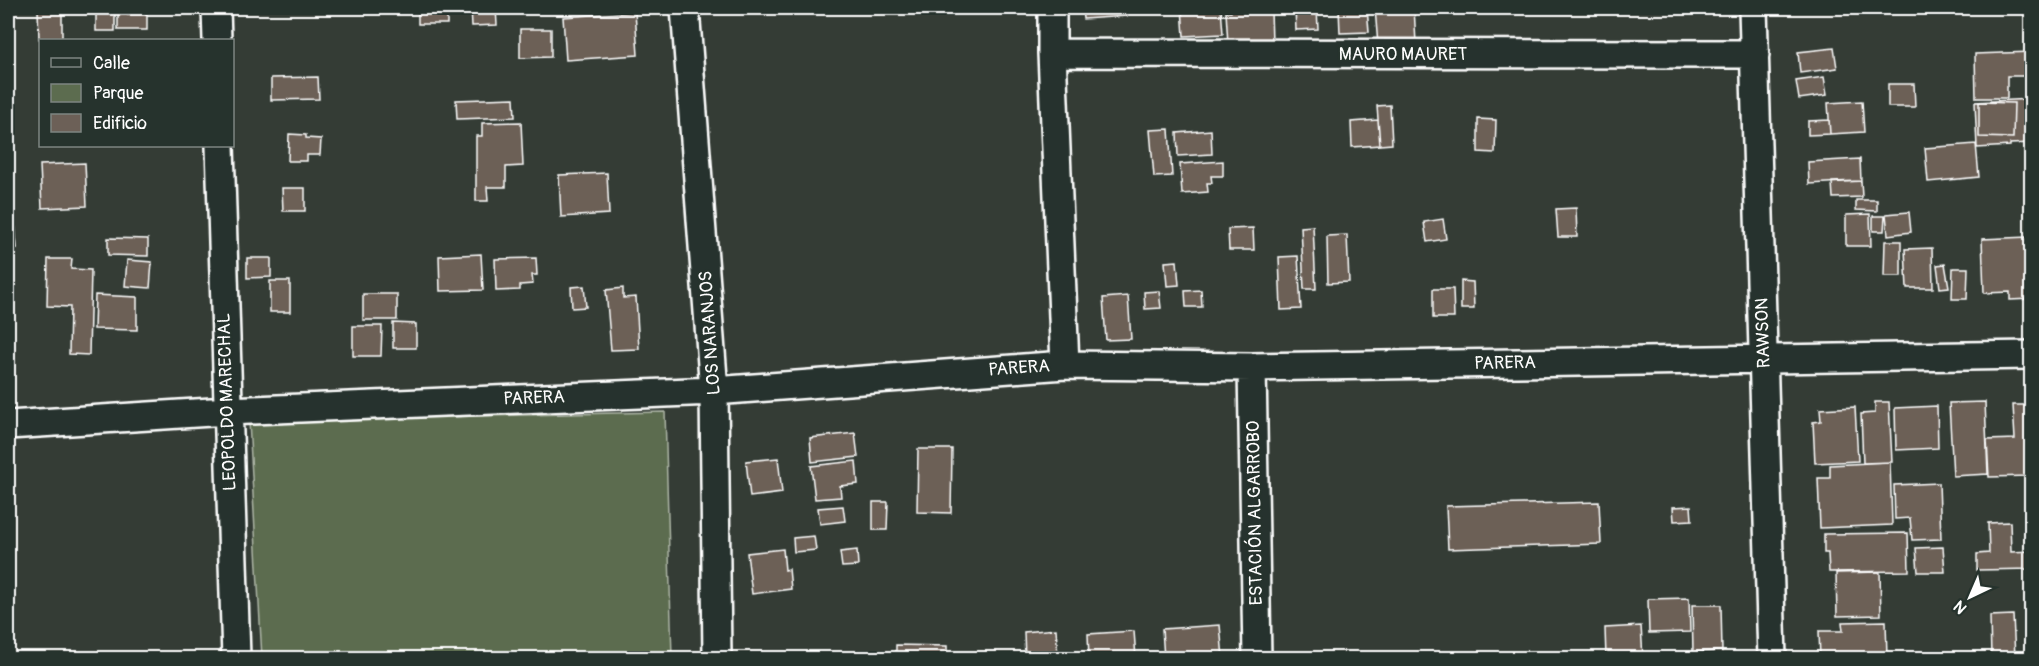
<svg xmlns="http://www.w3.org/2000/svg" width="2039" height="666" viewBox="0 0 2039 666" font-family="Pangolin,sans-serif">
	<style>
		.green { fill: #5c6c4f; stroke: #aeb6a7; stroke-width: 1.5 }
		.building { fill: #6c6057; stroke: #fff; stroke-width: 1.5 }
		.lines { fill: none; stroke-linecap: round; stroke-linejoin: round }
		.minor-casing { stroke: #fff; stroke-width: 32 }
		.minor { stroke: #26332d; stroke-width: 27 }
		.labels { text-anchor: middle; dominant-baseline: central; stroke-width: 4.5; stroke-linejoin: round; paint-order: stroke }
		.street-label { font-size: 18px; fill: #fff; stroke: #26332d }
	</style>
	<rect width="100%" height="100%" fill="#343c35"/>
	<filter id="ink" filterUnits="userSpaceOnUse"><feTurbulence type="fractalNoise" baseFrequency=".0167" numOctaves="2"/><feDisplacementMap in="SourceGraphic" scale="12" xChannelSelector="R" yChannelSelector="G"/><feConvolveMatrix kernelMatrix="1 2 1 2 8 2 1 2 1" color-interpolation-filters="sRGB"/></filter>
	<g filter="url(#ink)">
		<path class="green" d="M665,412L672,658H262L249,421Z"/>
		<path class="building" d="M96,8H115V31H96Z
			M418,8H447V24H418Z
			M471,8H496L497,25L472,26Z
			M1082,8H1126L1127,16L1083,19Z
			M1182,8H1221L1223,34L1184,36Z
			M1231,8H1246V12L1271,11L1272,42L1228,44L1226,12H1231Z
			M1295,8H1317L1318,29L1296,30Z
			M1339,8H1367L1369,32L1340,33Z
			M1375,8H1414L1416,43L1378,45Z
			M38,10H62V39H39Z
			M635,12L638,55L566,60L563,17Z
			M118,14H147V30H118Z
			M520,29H551V57L520,58Z
			M1834,48L1837,68L1800,73L1798,52Z
			M2032,52V76H2007V98H1976L1975,54Z
			M318,77L319,99L271,100V78Z
			M1824,77L1827,95L1799,99L1796,81Z
			M1888,84H1914L1915,107H1888Z
			M514,98L515,117L457,119L456,100Z
			M2032,99V143L2010,144V146L1977,148L1975,102Z
			M1862,101L1864,132L1830,134L1828,103Z
			M1979,102L2014,103L2013,138L1979,137Z
			M1390,105L1392,144L1380,145L1377,106Z
			M1478,119L1496,120L1495,153L1478,152Z
			M1378,120L1380,145L1352,147L1351,122Z
			M1829,120L1830,134L1808,135V121Z
			M521,122L523,166L506,167V187H487L488,201H476V136H482V123Z
			M1169,129L1172,176L1154,177L1150,130Z
			M1211,130L1212,154L1178,156L1177,133Z
			M289,134L306,135V138L321,139L320,155H307V161H288Z
			M1976,144L1979,177L1928,182L1925,148Z
			M1860,159L1861,181L1809,184L1808,162Z
			M1223,161V176H1211L1212,183H1207L1208,192L1182,194L1180,164Z
			M85,163L87,206L42,208L40,165Z
			M607,173L609,214L561,217L559,175Z
			M1861,181L1862,197L1833,198L1832,182Z
			M282,188H305V211H283Z
			M1856,200H1877V211L1856,210Z
			M1576,208L1577,237H1558L1556,209Z
			M1909,212L1911,232L1888,235L1886,214Z
			M1870,214L1871,246H1846V215Z
			M1873,216H1885L1884,231H1873Z
			M1443,219L1446,239L1427,242L1424,222Z
			M8,222H15L17,248L8,249Z
			M1313,226L1316,289H1304L1301,227Z
			M1253,228L1254,250H1229L1228,229Z
			M1347,235L1349,282L1328,283L1327,236Z
			M2028,237L2030,299L2010,300V292L1984,293L1982,239Z
			M108,238L148,239V256L108,255Z
			M1885,241H1901V276H1884Z
			M1932,248L1933,288H1907L1905,249Z
			M481,254L483,290L440,291L439,256Z
			M1298,256L1301,309L1281,310L1279,257Z
			M247,258H271V277L247,278Z
			M536,258L537,275H532L533,284L520,285V290L496,291L495,259Z
			M48,259H72L71,269L91,270L89,355L69,354L70,307L47,306Z
			M127,260L152,262L150,288L125,286Z
			M1177,261L1179,285L1167,286L1165,262Z
			M1945,264L1949,287L1940,288L1937,265Z
			M1953,268H1968L1967,299H1952Z
			M270,281H290V312H270Z
			M1461,281L1473,282L1474,309H1461Z
			M584,286L586,307L572,308L571,287Z
			M623,288V298L636,297L639,349L611,350L606,290Z
			M1433,289H1453L1454,318H1433Z
			M1201,290L1202,307H1186L1185,291Z
			M1159,291L1161,308L1145,309L1144,292Z
			M363,294H397V320H363Z
			M95,295L137,297V330L94,329Z
			M1128,296L1131,339L1106,340L1103,298Z
			M393,323L416,324V348H393Z
			M353,326H382L381,356H353Z
			M1875,402H1889L1892,462L1863,463L1861,414L1875,413Z
			M1985,402L1988,474L1953,476L1949,403Z
			M2013,405H2030L2031,443H2026L2028,476L1989,477L1987,440L2015,439Z
			M1937,406L1938,448L1896,450L1895,408Z
			M1855,407L1858,461L1815,463L1813,422L1821,421L1820,409Z
			M855,433L858,457L812,462L810,438Z
			M918,449H952L951,513L917,512Z
			M778,458L782,493L750,497L746,461Z
			M856,461L858,484L840,486L841,497L815,499L811,466Z
			M1890,462L1892,525L1820,528L1818,478H1830V465Z
			M1939,483L1941,539L1912,540L1910,518L1895,519L1894,485Z
			M873,502H888L887,530H873Z
			M1599,502L1601,544L1448,549L1446,506Z
			M843,506L845,521L820,524L818,508Z
			M1691,506L1692,520L1674,521L1673,507Z
			M2010,522L2011,552L2032,551V569L1977,570V554L1989,553L1988,523Z
			M1908,533L1909,571L1829,572L1828,553H1824V534Z
			M814,536L816,550L794,552L793,538Z
			M1943,547L1945,572H1918L1916,548Z
			M783,549L785,570L789,569L791,589L752,594L747,553Z
			M857,550L858,566L842,567L840,552Z
			M1880,572L1881,615L1837,616L1836,573Z
			M1689,598L1690,632L1649,633L1648,599Z
			M1692,605H1721L1722,651L1693,652Z
			M2013,615L2015,658H1991L1990,616Z
			M1886,621L1887,658H1820L1819,631H1843L1842,622Z
			M1220,625L1223,658H1164L1162,629Z
			M1641,626L1643,658H1606L1605,628Z
			M1056,629L1058,656L1025,658L1024,632Z
			M1134,631L1136,658H1089L1088,634Z
			M896,645L947,646V658H896Z
			M1702,656V658H1655Z"/>
		<g class="lines">
			<defs>
				<path id="minor" d="M216,8L217,40
					M685,8L714,391L717,658
					M1052,8V53L1065,365
					M1753,8L1772,658
					M1052,53L1755,54
					M220,146L236,658
					M1252,367L1257,658
					M8,425L227,411L714,391L1065,365L1252,367L2032,355"/>
			</defs>
			<use href="#minor" class="minor-casing"/>
			<use href="#minor" class="minor"/>
		</g>
	</g>
	<g class="labels">
		<g class="street-label">
			<text x="1403" y="54">MAURO MAURET</text>
			<text transform="translate(710 333) rotate(-94)">LOS NARANJOS</text>
			<text transform="translate(1763 333) rotate(-92)">RAWSON</text>
			<text transform="translate(1505 363) rotate(-1)">PARERA</text>
			<text transform="translate(1019 368) rotate(-4)">PARERA</text>
			<text transform="translate(534 398) rotate(-2)">PARERA</text>
			<text transform="translate(227 402) rotate(-92)">LEOPOLDO MARECHAL</text>
			<text transform="translate(1255 513) rotate(-91)">ESTACIÓN ALGARROBO</text>
		</g>
	</g>
	<rect width="2039" height="666" fill="none" stroke="#26332d" stroke-width="30"/>
	<rect x="15" y="15" width="2009" height="636" fill="none" stroke="#fff" stroke-width="2" filter="url(#ink)"/>
	<rect x="39" y="39" width="195" height="108" fill="#26332d" stroke="#7d8581" stroke-width="1.5"/>
	<rect x="51" y="58" width="30" height="9" fill="#26332d" stroke="#7d8581" stroke-width="1.5"/>
	<text x="93" y="69" font-size="18" fill="#ffffff">Calle</text>
	<rect x="51" y="84" width="30" height="18" fill="#5c6c4f" stroke="#7d8581" stroke-width="1.5"/>
	<text x="93" y="99" font-size="18" fill="#ffffff">Parque</text>
	<rect x="51" y="114" width="30" height="18" fill="#6c6057" stroke="#7d8581" stroke-width="1.5"/>
	<text x="93" y="129" font-size="18" fill="#ffffff">Edificio</text>
	<g transform="translate(1970 597) rotate(224)" stroke="#26332d" stroke-width="4.5" paint-order="stroke">
	<path d="M0-4.5L10 22L0 15L-10 22Z" fill="#ffffff"/>
	<text y="-9" font-size="16" font-weight="bold" text-anchor="middle" fill="#ffffff">N</text>
	</g>
</svg>
